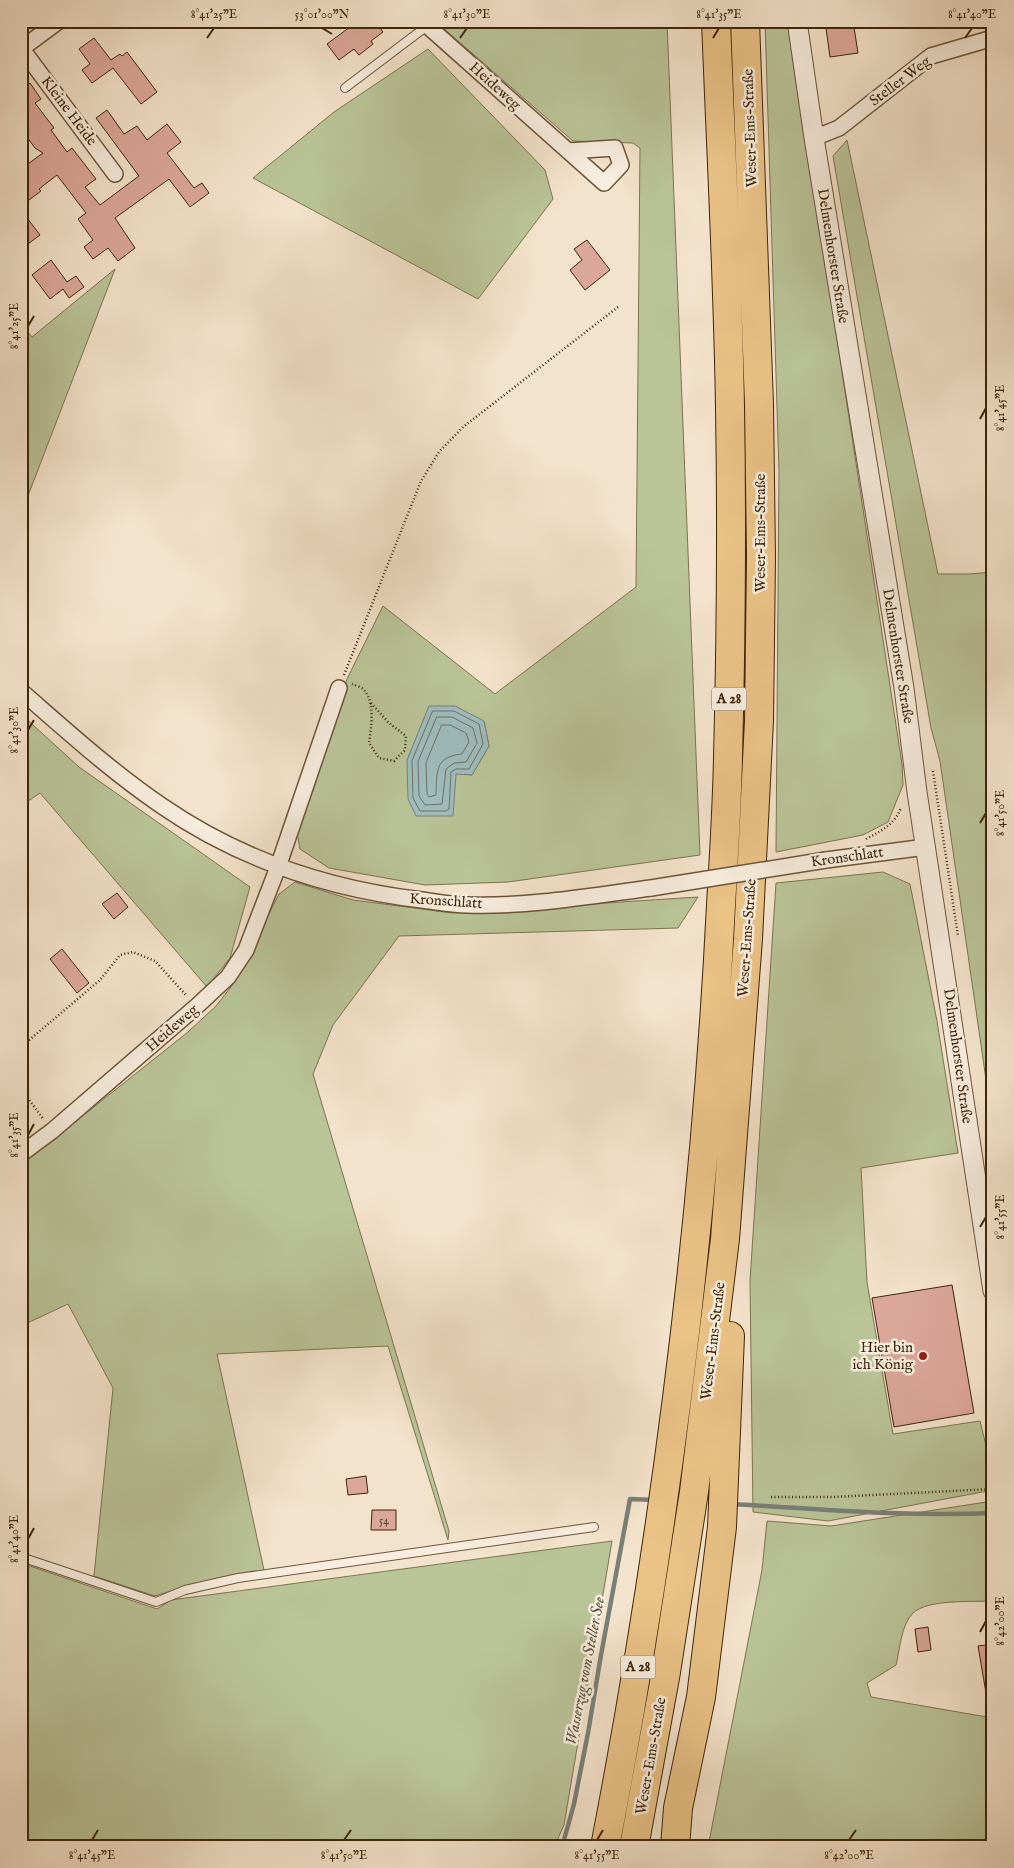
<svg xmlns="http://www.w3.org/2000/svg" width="1014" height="1868" viewBox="0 0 1014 1868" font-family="'IM FELL English',serif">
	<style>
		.green { fill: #bac499; stroke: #7c7450; fill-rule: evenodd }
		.water { fill: #9ebdbf; stroke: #788076 }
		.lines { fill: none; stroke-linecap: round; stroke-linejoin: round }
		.shore { stroke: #6e7164; stroke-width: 1 }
		.stream { stroke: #788076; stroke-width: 4.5 }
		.building { fill: #dca79b; stroke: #3e2508 }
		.service-casing { stroke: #6c5439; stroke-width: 10 }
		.minor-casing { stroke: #6c5439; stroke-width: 18 }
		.tertiary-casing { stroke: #6c5439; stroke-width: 21 }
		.motorway-casing { stroke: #3e2508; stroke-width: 30 }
		.path { stroke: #3e2508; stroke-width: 2.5; stroke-dasharray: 1 2.5; stroke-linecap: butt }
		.service { stroke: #f8edde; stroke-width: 8 }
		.minor { stroke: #f8edde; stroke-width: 15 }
		.tertiary { stroke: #f8edde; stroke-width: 19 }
		.motorway { stroke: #eac286; stroke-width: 28 }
		.minor-bridge-casing { stroke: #6c5439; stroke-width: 18; stroke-linecap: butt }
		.minor-bridge { stroke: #f8edde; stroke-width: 15 }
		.ticks { fill: none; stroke: #3e2508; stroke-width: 2 }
		.poi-dot { fill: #8f2418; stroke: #f8edde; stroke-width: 2 }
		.labels { text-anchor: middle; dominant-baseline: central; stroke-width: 5; stroke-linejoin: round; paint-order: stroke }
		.number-label { font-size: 12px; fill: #66462d }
		.shield { fill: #f8edde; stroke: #766148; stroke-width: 1 }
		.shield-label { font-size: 14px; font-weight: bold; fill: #3e2508 }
		.street-label { font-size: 15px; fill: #3e2508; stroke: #f8edde }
		.poi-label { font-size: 15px; fill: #3e2508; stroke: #f8edde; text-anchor: end }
		.water-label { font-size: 16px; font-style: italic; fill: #5b533f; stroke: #f8edde }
		.neatline { fill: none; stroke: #3e2508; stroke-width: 2 }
		.ticks-label { font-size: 12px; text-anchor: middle; fill: #3e2508 }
	</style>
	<rect width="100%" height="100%" fill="#f4e3cc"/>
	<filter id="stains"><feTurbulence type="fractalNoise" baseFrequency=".004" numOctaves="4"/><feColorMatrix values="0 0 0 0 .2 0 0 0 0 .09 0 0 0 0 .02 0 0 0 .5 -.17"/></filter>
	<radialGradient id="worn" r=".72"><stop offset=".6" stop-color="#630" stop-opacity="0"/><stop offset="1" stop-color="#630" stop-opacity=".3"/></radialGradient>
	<path class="green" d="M435,21H667L700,855L508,882L425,885L329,868L300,849L297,832L347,679L383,606L495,694L636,587L640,148L633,143L573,141ZM484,721L489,746L472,775L456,773Z
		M765,21H791L826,267L902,764L903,785L888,822L863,835L776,852L779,471Z
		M428,49L545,170L553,199L478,299L253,178L334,112Z
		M847,140L938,574H969L993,572V1128L940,761L931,728L833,156Z
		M115,269L21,514V324L32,337Z
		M21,714L79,767L250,887L230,958L207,987L40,793L21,806Z
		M883,872L910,884L937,1021L958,1153L861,1168L867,1282L893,1434L980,1421L993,1474V1490L828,1521L753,1512L750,1281L776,883Z
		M295,882L353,900L452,913L698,897L678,928L399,936L333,1025L313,1074L449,1531L448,1540L388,1346L217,1354L264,1570L180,1588L155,1596L94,1576L113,1388L68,1304L21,1326V1165L188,1032L216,1006L234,983L279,894Z
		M993,1501V1601C972,1602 928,1599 913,1613C901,1625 900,1649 896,1665L867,1683L871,1697L993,1718V1847H708L762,1570L767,1521L831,1526Z
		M612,1541L564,1825L554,1847H512L500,1841L360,1847H21V1563L157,1609L171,1600Z"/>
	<path class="water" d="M429,706H455L484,721L489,746L472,775L456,774L453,816H416L408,799L407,760Z"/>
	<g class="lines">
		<path class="shore" d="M433,711H454L479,724L483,744L469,769H456L451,772L449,809L446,811H420L413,798L412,761Z
			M437,717H452L473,728L477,743L466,762L454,763L446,769L442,804L425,805L419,796L418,762Z
			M442,725H450L466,733L469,742L462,754C434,757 437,772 436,795L429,797L427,794L426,763Z"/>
		<path class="stream" d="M732,1504C819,1509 906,1517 993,1513
			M562,1847L574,1804L588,1733L601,1655L630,1499L654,1500"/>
	</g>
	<path class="building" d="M358,21H375L383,32L371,41L373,44L359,55L354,49L339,60L327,44Z
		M825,21H853L858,53L830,57Z
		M94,38L111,60L120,54L122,56L127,52L157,92L141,104L113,68L92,83L82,70L90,64L79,49Z
		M30,83L41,99L35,103L54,128L51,130L67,152L72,148L96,179L85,187L100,205L139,176L96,118L107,110L124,134L137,126L147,140L167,124L181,142L167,153L194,188L202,183L209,193L190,207L169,179L115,218L135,248L118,261L108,248L93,259L84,247L93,240L78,219L86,213L57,175L39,189L41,191L21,206V169L43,153L35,148L21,129V90Z
		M21,210L40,235L21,249Z
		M587,240L610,270L585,290L570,270L582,260L574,249Z
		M51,260L67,282L76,276L84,287L69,298L63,289L50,299L32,275Z
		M117,893L128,907L114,919L102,904Z
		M62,949L89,983L77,993L50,959Z
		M952,1285L974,1413L894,1427L872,1298Z
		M366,1476L368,1493L348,1495L346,1479Z
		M372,1510H396V1530H371Z
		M928,1627L931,1650L918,1652L915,1629Z
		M993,1644V1693H986L978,1646Z"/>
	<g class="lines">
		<defs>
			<path id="service" d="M345,88L427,26
				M21,1557L156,1602L185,1590L238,1578L594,1527"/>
			<path id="minor" d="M422,21L604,183L621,165L615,148L568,151
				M21,49L59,21
				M22,49L115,174
				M814,138L839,128L931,56L993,38
				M21,691C67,731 112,772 162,806C239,859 329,889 422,900C437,902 452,905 467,905C529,907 590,896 651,888
				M826,860L926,847
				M21,1154L52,1131L197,1006L228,977L246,950L278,867L339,688"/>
			<path id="tertiary" d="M797,21L814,138L904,688L917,792L993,1291"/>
			<path id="motorway" d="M605,1847C665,1536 705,1222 721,905C724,856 727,807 728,758C731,642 732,525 730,408C728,279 721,150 716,21
				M634,1847L666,1672L694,1492L725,1239L748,939L759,721L761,557L759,404L745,21
				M675,1847L678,1808L701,1697L722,1527L730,1336"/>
		</defs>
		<use href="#service" class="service-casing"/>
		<use href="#minor" class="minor-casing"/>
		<use href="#tertiary" class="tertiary-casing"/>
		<use href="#motorway" class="motorway-casing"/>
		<path class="path" d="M344,675L421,481L439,452L463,427L618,307
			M352,684C355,685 361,687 363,689C376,701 371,728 369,743L379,758L394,761L405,750L406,736L389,723L370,702
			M933,771L958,936
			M866,839C881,831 894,825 901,808
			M21,1047L100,980L120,955L133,952L155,961L186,995
			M21,1089L44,1120
			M987,1133L993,1127
			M771,1497H832L993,1489"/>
		<use href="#service" class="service"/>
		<use href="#minor" class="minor"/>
		<use href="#tertiary" class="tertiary"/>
		<use href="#motorway" class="motorway"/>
		<defs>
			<path id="minor-bridge" d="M651,888L826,860"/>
		</defs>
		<use href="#minor-bridge" class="minor-bridge-casing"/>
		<use href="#minor-bridge" class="minor-bridge"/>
	</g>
	<path class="ticks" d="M322,28L332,34M207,38L214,28M460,38L467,28M713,38L719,28M965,38L972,28M28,326L34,316M980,419L986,408M28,730L34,720M980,823L986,813M28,1135L34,1124M980,1227L986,1217M28,1539L34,1528M980,1632L986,1621M92,1840L98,1830M344,1840L351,1830M597,1840L603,1830M849,1840L856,1830"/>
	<circle class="poi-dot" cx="923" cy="1356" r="5"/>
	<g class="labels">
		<g class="number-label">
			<text x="384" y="1520">54</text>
		</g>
		<g class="shield">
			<rect x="711.5" y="687.5" width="35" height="23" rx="4"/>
			<rect x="620.5" y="1655.5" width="35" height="23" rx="4"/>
		</g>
		<g class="shield-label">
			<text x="729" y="699">A 28</text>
			<text x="638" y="1667">A 28</text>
		</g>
		<g class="street-label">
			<text transform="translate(900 81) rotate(-37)">Steller Weg</text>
			<text transform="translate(495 86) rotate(42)">Heideweg</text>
			<text transform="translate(69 111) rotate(53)">Kleine Heide</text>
			<text transform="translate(750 128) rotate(-92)">Weser-Ems-Straße</text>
			<text transform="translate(833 256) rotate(81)">Delmenhorster Straße</text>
			<text transform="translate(760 533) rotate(-90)">Weser-Ems-Straße</text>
			<text transform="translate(898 656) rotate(81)">Delmenhorster Straße</text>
			<text transform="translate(847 857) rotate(-8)">Kronschlatt</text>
			<text transform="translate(446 901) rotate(4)">Kronschlatt</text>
			<text transform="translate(747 938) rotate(-86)">Weser-Ems-Straße</text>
			<text transform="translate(172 1028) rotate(-41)">Heideweg</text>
			<text transform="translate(958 1056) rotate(82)">Delmenhorster Straße</text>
			<text transform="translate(713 1341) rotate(-83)">Weser-Ems-Straße</text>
			<text transform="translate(651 1756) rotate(-80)">Weser-Ems-Straße</text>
		</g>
		<g class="poi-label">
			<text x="913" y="1347">Hier bin<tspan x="913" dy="17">ich König</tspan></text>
		</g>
		<g class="water-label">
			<text transform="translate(586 1671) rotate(-79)">Wasserzug vom Steller See</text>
		</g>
	</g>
	<rect width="1014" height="1868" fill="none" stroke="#f4e3cc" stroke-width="55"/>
	<rect x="28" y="28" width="958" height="1812" class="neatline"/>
	<g class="ticks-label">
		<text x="214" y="18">8°41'25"E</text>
		<text x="322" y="18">53°01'00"N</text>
		<text x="467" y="18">8°41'30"E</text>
		<text x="719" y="18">8°41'35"E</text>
		<text x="972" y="18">8°41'40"E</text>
		<text transform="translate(14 326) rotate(-90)" y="4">8°41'25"E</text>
		<text transform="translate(1000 408) rotate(-90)" y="4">8°41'45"E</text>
		<text transform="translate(14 730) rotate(-90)" y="4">8°41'30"E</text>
		<text transform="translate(1000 813) rotate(-90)" y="4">8°41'50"E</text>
		<text transform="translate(14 1135) rotate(-90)" y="4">8°41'35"E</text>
		<text transform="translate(1000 1217) rotate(-90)" y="4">8°41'55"E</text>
		<text transform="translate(14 1539) rotate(-90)" y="4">8°41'40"E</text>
		<text transform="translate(1000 1621) rotate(-90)" y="4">8°42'00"E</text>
		<text x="92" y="1859">8°41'45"E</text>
		<text x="344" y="1859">8°41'50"E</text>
		<text x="597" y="1859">8°41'55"E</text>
		<text x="849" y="1859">8°42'00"E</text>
	</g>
	<rect width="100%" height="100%" filter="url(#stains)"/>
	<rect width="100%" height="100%" fill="url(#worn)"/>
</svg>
